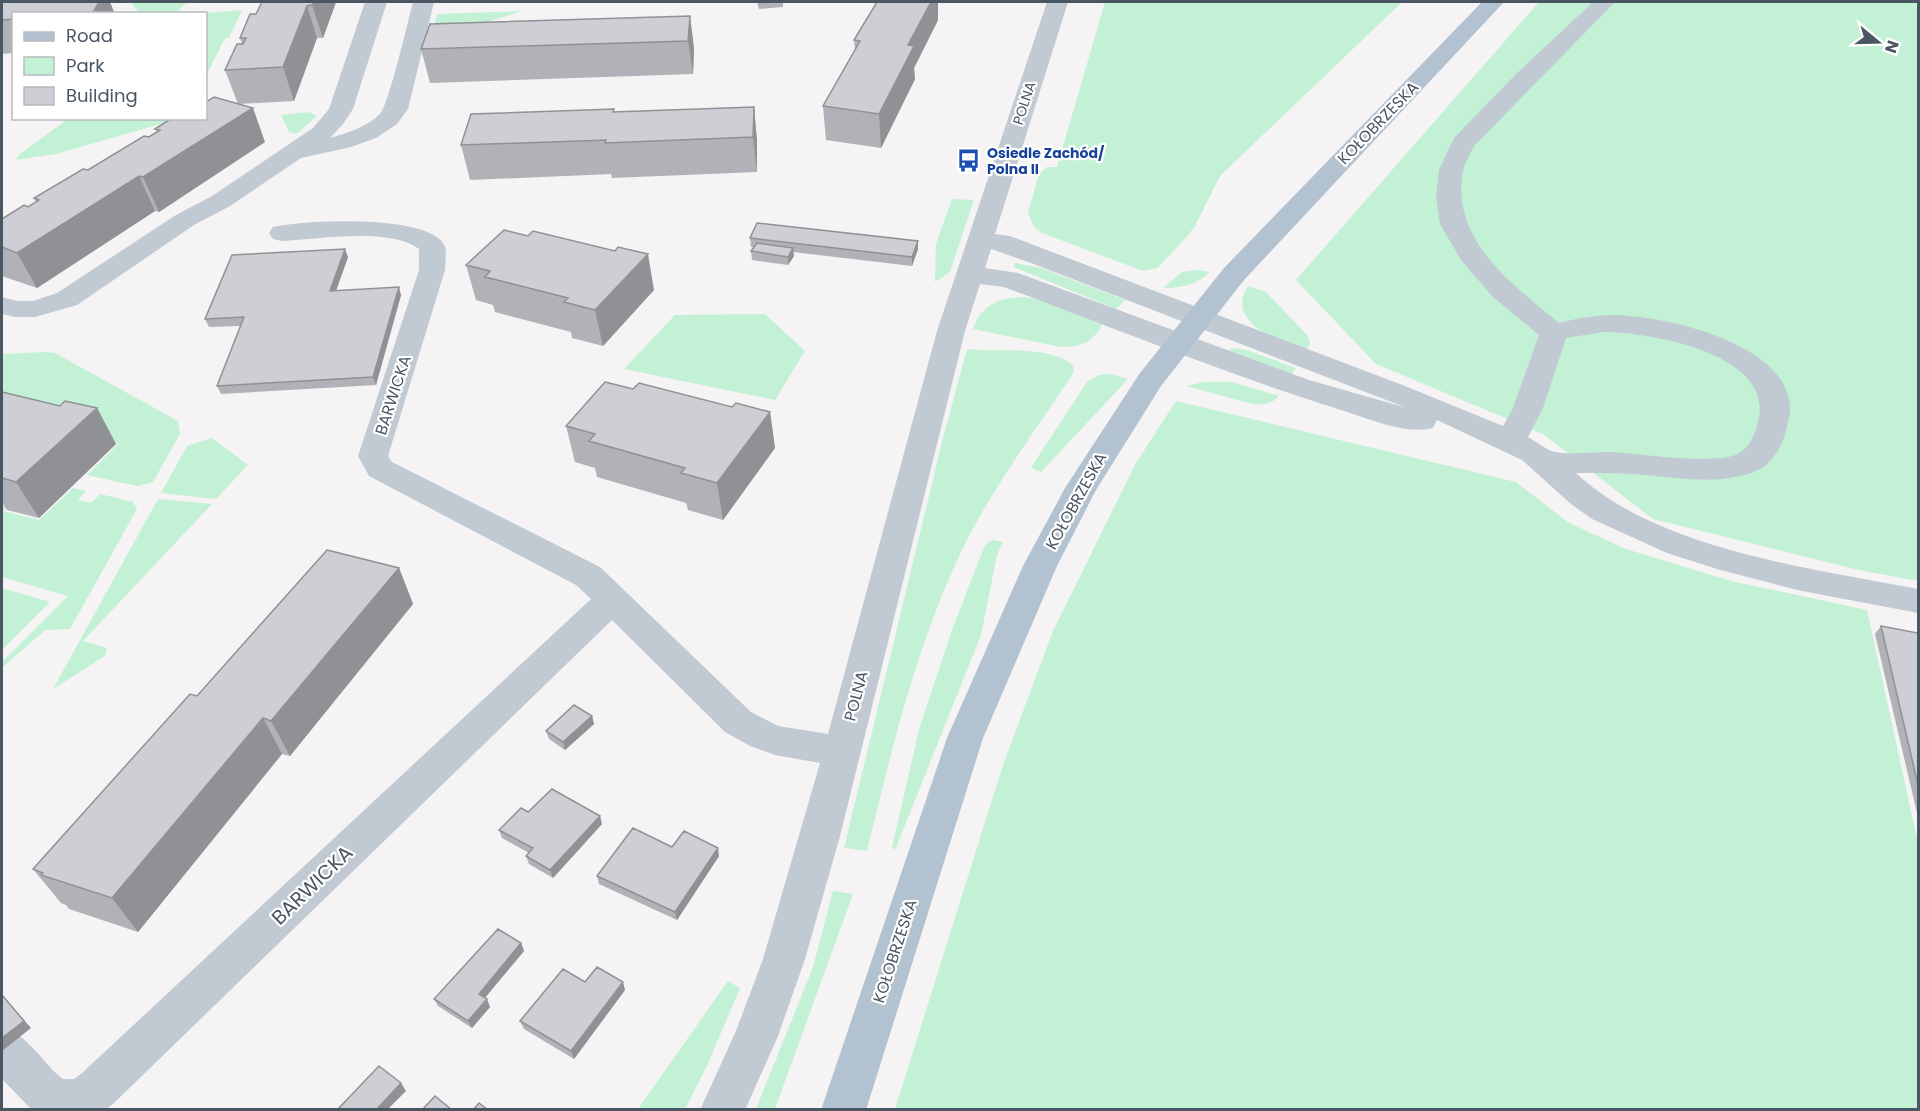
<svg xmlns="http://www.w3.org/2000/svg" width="1920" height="1111" viewBox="0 0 1920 1111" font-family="Poppins,sans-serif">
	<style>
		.green { fill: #c3f1d5 }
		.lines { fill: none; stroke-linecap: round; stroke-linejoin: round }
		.minor { fill: #c1cad2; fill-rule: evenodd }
		.major { fill: #b3c2d1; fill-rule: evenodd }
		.wall { fill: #b0b2b7 }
		.shaded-wall { fill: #909195 }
		.building { fill: #cdcfd5; stroke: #909195; stroke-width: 1.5 }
		.labels { text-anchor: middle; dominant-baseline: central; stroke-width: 4.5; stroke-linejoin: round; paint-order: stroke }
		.far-street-label { font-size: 14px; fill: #4a5661; stroke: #fff }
		.far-transit-label { font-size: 14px; font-weight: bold; fill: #164399; stroke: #fff; text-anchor: start }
		.street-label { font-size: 16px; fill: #4a5661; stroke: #fff }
		.near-street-label { font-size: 20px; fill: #4a5661; stroke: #fff }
	</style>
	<rect width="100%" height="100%" fill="#f5f3f3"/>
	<path class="green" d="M130,2H187L175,14L140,13Z
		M1105,2H1402L1220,176L1195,226L1185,239L1157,268L1143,271L1042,233L1034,227L1028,213L1039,174L1048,167H1057Z
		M1539,2H1918V581L1859,570L1653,519L1543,434L1376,364L1296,280Z
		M242,10L229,38H225L206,76L205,13Z
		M522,11L458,31L429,46L437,14Z
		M309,112L317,116L296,134L289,132L281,115Z
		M68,119H178L56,154L15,160L21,153Z
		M952,199L974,200L950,272L935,282L936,244Z
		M1015,263L1041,268L1125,300L1116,309L1021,270L1014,267Z
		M1198,270L1210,272C1196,285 1182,288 1163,288L1182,272Z
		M1248,286L1266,292L1308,336L1310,344L1305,352C1280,340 1224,323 1248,286Z
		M1024,297L1049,302L1102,325C1091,344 1083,346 1061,347L973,329C982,304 1000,298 1024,297Z
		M765,314L805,351L775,400L624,369L675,315Z
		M1232,348L1247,350L1296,368L1290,377L1228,352Z
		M967,349C998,353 1047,344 1073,365L1074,372C1039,425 999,479 969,536C919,634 893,744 867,851L844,848L943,438Z
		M46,352L55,353L178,421L180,434L153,482L137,486L87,475L119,443L2,422V354Z
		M1111,374L1128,379L1041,472L1033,469L1032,466L1087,382L1099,375Z
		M1204,382H1232L1279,396C1271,404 1265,405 1253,404L1186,386Z
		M1176,401L1516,482L1569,523L1626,549L1731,581L1867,610L1918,843V1109H895L1003,765L1053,631L1136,463Z
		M212,438L248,465L216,499L161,493L187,446Z
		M73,488L86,491L78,500L91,503L100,494L133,502L137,509L70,629L45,630L2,668V662L68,596L2,577V505L8,506L3,511L39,520Z
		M158,499L212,504L83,641L107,648L105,656L53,689Z
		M992,540L1003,542L997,555L981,635L895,850L892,847L920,726L953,627L985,545Z
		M2,588L50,602L2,650Z
		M833,891L853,894L775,1109H756L813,967Z
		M728,981L740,988L706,1068L685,1109H638Z"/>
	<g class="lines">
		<path class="minor" d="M365,2H387L353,109L343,124L330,138C347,133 367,127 380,114C389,104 408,21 413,2H434L408,109L397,124L376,138L351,147L301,158L230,206L194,225L77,305L35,317H15L2,314V297L17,301H33L57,293L176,215L212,196L313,128L329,109Z
			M1047,2H1068L995,234L1010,236L1405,386L1503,426L1513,408L1539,335L1493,297L1461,260L1440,224L1436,197L1439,170L1454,138L1516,74L1593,2H1615L1474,146C1470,154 1465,163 1463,171C1450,240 1512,284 1559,323C1578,318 1597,315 1617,315C1667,317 1788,343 1790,408C1791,413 1788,420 1787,426C1785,441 1773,464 1758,470C1722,486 1682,478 1645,475C1622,473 1599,473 1576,473C1658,550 1811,568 1918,589V613L1797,590L1717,569L1667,553L1592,519L1571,504L1522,460L1437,420L1433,428C1405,435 1370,419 1344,411C1229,375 1116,329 1004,287L980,284L965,331L840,836L805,959L778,1036L745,1110H700L736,1031L763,959L820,763L775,755L750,746L725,732L612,620L114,1103L105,1110H32L2,1079V1029C23,1028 45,1066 63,1079H74L82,1073L591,599L576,585L369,476L358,456L419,270V249C391,227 317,239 282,241L273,239L269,233L273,227C301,220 434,213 445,247C447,253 445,263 445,270L388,456L392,462L600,567L751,712L778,726L828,734L937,331ZM991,249L1031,263L1407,408L1309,380L1018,273L985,268ZM1604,332C1648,332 1771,353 1759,417C1756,431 1753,443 1741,452C1721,467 1638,453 1610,452C1592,452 1573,455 1555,452C1547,451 1536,441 1528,437L1543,408L1566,338Z"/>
		<path class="major" d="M1482,2H1504L1244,280L1161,386L1096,490L1057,566L983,738L866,1110H821L947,738L1023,566L1065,488L1140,373L1224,268Z"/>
	</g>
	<path class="wall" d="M2,2L14,14V53L2,54Z
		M262,2H336L323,38H317L294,101L238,104L225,70L242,44L240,38L256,14Z
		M757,2H783V7L759,9Z
		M877,2H938V20L914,68L915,79L881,148L826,140L823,106L855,50L854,40Z
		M690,16L694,49L693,74L430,83L421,49Z
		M754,107L757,141V172L612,178L611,174L470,180L461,145L614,112Z
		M155,129L265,142L159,212L155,211L37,288L2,276V219L28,207L36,202L34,198L149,137L157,132Z
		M750,238L918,241V249L912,266L793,252L794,256L788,265L752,260L751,251L754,247H751Z
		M348,257L336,291L401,295L376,385L221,394L217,386L241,326L209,327L205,319Z
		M466,265L654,290L603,346L572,338L571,332L495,312L493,305L476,300Z
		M633,389L732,407L770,412L775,448L723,520L688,510L686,503L597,477L595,468L575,462L566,426Z
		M2,392L60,406L97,408L116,444L39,518L7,510L2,502Z
		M399,568L413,604L290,756L282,754L138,932L69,909L66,905L61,903L33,869L197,696Z
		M1881,626L1918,633V814L1917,813L1875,634Z
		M592,716L594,724L565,750L549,739L546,731Z
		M528,812L602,824L553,878L529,864L526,856L529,853L502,838L499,830Z
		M719,856L677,920L599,884L597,876Z
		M521,943L524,951L485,998L490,1007L472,1028L438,1006L434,999Z
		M585,982L625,990L574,1059L524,1029L520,1021Z"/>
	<path class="shaded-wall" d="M99,2H110L115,14H92Z
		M314,2H336L323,38L312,5Z
		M931,2H938V20L914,68L915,79L881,148L879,114L908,45Z
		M307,6L317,38L294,101L283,67Z
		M690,16L694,49L693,74L688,41Z
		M754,107L757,141V172L753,137Z
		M253,108L265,142L159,212L143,177Z
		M139,176L155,211L37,288L17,253Z
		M918,241V249L912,266V257Z
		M793,248L794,256L788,265V257Z
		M345,249L348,257L333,299L330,291Z
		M648,254L654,290L603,346L595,310Z
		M399,287L401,295L376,385L373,377Z
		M97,408L116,444L39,518L16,482Z
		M770,412L775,448L723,520L717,483Z
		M399,568L413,604L290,756L271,721Z
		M592,716L594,724L565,750L563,742Z
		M263,718L282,754L138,932L112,898Z
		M600,816L602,824L553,878L550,870Z
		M718,848L719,856L677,920L675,912Z
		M521,943L524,951L482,1001L479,994Z
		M623,982L625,990L574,1059L571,1051Z
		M2,995L31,1028L2,1051Z
		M487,999L490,1007L472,1028L468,1021Z
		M401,1083L406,1091L387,1110H376Z"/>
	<path class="building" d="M2,2H99L92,14H14V19L2,20Z
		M262,2H314L312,5L307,6L283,67L225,70L237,44H243L246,38H240L250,14H256Z
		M877,2H931L908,45L914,46L879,114L823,106L860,41L854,40Z
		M690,16L688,41L421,49L430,24Z
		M214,97L253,108L143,177L139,176L17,253L2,247V219L24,205L28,207L39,200L34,198L83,169L88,170L144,136L149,137L160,130L155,129L172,118H206V102Z
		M754,107L753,137L605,143L606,140L461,145L471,114L614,109L613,112Z
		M757,223L918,241L912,257L750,238Z
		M504,230L528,236L533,231L615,251L618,247L648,254L595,310L564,302L568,298L485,277L490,271L466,265Z
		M757,243L793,248L788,257L751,251Z
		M345,249L330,291L399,287L373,377L217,386L244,317L205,319L232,255Z
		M605,382L633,389L639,383L732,407L736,403L770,412L717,483L681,473L685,468L589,441L595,434L566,426Z
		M2,392L60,406L65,401L97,408L16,482L2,478Z
		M327,550L399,568L271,721L263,718L112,898L41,875L43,873L33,869L190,694L197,696Z
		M1881,626L1918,633V785Z
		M574,705L592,716L563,742L546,731Z
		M552,789L600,816L550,870L526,856L533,848L499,830L521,808L528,812Z
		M633,828L672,847L684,831L718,848L675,912L597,876Z
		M498,929L521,943L479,994L487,999L468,1021L434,999Z
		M597,967L623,982L571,1051L520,1021L563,969L585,982Z
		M2,995L24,1021L2,1038Z
		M379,1066L401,1083L376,1110H337Z
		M435,1096L452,1110H422Z
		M479,1103L488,1110H473Z"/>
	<defs>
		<symbol id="bus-bare" viewBox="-9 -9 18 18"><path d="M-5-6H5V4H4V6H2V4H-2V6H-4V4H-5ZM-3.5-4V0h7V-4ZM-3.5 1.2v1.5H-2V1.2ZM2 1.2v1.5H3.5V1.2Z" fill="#1a4fb4" stroke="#fff" stroke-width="2.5" paint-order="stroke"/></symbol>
	</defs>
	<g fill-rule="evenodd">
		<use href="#bus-bare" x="952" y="144" width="33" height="33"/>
	</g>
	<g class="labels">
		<g class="far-street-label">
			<text transform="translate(1024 103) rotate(-72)">POLNA</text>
		</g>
		<g class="far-transit-label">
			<text x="987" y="153">Osiedle Zachód/<tspan x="987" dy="16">Polna II</tspan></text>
		</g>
		<g class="street-label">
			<text transform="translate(1378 123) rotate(-46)">KOŁOBRZESKA</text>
			<text transform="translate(393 395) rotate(-72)">BARWICKA</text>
			<text transform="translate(1076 501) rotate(-61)">KOŁOBRZESKA</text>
			<text transform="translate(856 696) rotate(-75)">POLNA</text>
			<text transform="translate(895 951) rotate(-72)">KOŁOBRZESKA</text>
		</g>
		<g class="near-street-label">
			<text transform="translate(312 885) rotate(-44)">BARWICKA</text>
		</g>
	</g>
	<rect width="1920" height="1111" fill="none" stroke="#4a5661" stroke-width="6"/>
	<rect x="12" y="12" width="195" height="108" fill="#ffffff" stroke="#b7bbc0" stroke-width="1.5"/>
	<rect x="24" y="32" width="30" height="9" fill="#b3c2d1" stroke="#b7bbc0" stroke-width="1.5"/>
	<text x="66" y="42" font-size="18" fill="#4a5661">Road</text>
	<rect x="24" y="57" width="30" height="18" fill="#c3f1d5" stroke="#b7bbc0" stroke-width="1.5"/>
	<text x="66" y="72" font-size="18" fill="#4a5661">Park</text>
	<rect x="24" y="87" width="30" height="18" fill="#cdcfd5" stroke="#b7bbc0" stroke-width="1.5"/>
	<text x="66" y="102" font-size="18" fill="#4a5661">Building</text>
	<g transform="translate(1878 42) rotate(109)" stroke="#ffffff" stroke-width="4.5" paint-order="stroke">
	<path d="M0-4.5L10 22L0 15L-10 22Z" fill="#4a5661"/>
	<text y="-9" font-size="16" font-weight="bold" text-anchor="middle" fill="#4a5661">N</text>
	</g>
</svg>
